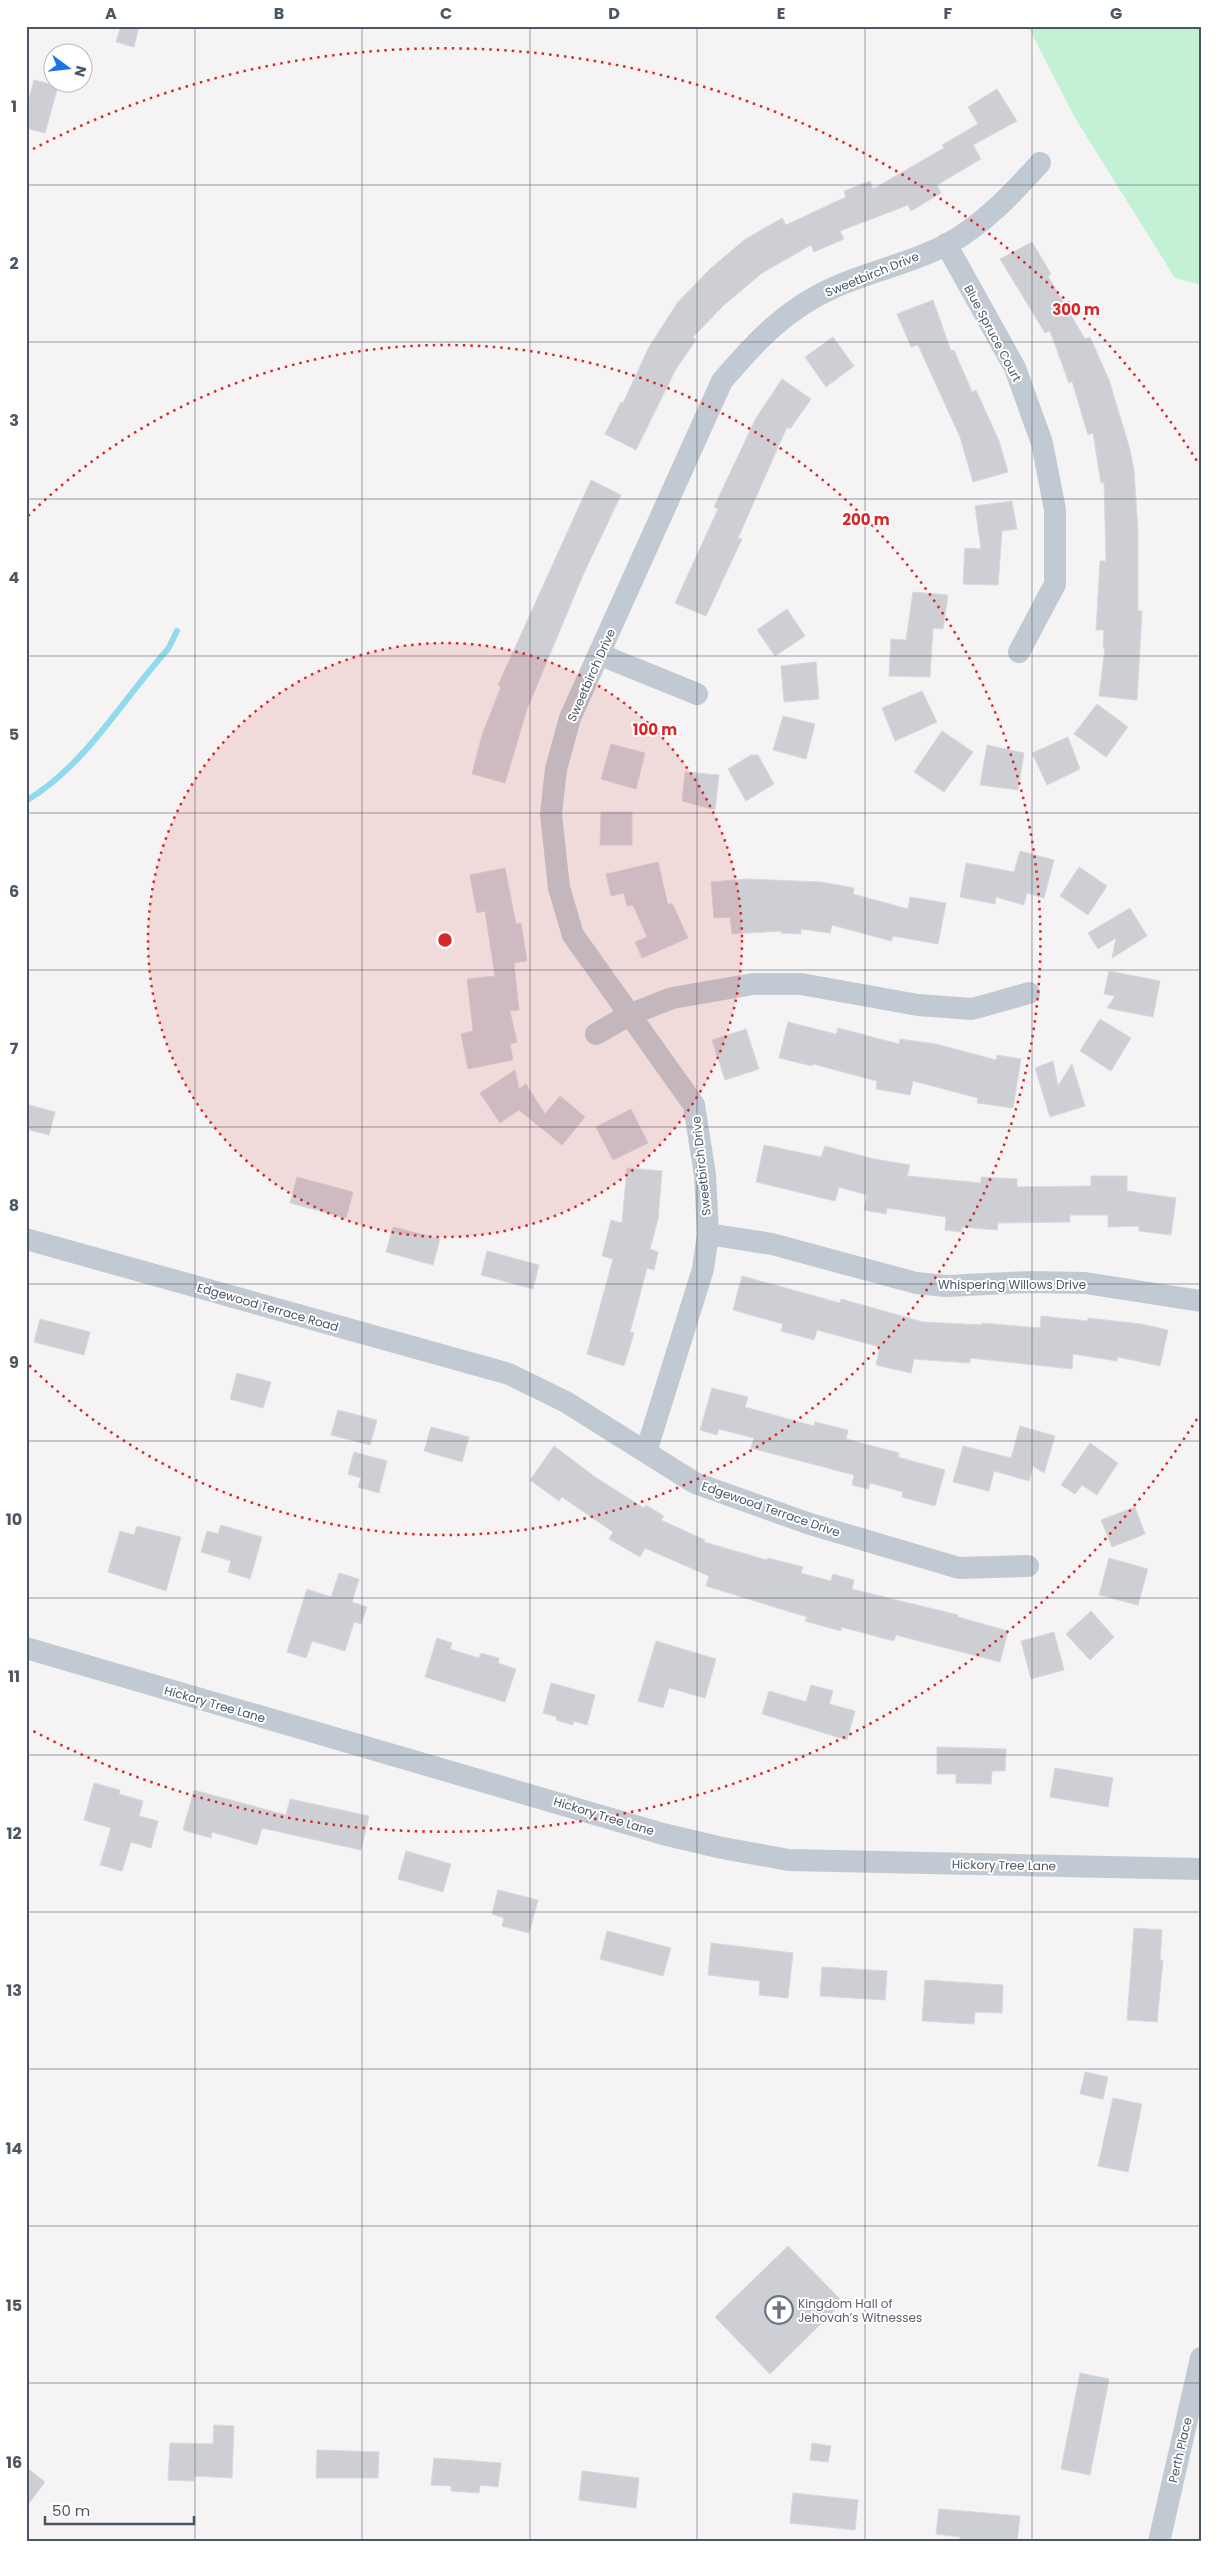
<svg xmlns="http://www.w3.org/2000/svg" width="1227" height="2568" viewBox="0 0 1227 2568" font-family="Poppins,sans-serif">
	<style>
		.green { fill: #c3f1d5 }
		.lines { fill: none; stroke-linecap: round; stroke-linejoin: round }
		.stream { stroke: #90daee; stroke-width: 6 }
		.building { fill: #cdcfd5; stroke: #d7d9de }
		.street { stroke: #c1cad2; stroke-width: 22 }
		.grid { fill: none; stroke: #4a5661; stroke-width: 1; stroke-opacity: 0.55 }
		.ring { fill: none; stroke: #d62828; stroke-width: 2.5; stroke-dasharray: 2.5 5 }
		.labels { text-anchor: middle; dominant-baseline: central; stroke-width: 4; stroke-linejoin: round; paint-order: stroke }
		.street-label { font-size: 12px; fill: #4a5661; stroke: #fff }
		.worship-label { font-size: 12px; fill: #5b616d; stroke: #fff; text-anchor: start }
		.centre { fill: #d62828; stroke: #fff; stroke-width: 2.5 }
		.ring-label { font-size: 15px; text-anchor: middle; font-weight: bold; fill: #d62828; stroke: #fff; stroke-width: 4; stroke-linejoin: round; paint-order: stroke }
		.neatline { fill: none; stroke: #4a5661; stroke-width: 2 }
		.grid-label { font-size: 16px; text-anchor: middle; font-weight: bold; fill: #4a5661 }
	</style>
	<rect width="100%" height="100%" fill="#f5f3f3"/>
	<path class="green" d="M1028,26H1201V285L1175,278L1075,118Z"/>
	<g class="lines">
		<path class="stream" d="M26,801C86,765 122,700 168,649L177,631"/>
	</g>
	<path class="building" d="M121,26H139L134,47L116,42Z
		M34,80L58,86L45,133L26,128V109Z
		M997,89L1017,121L973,145L981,159L937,185L941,193L911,211L908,205L840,231L844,239L814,252L811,245L762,273L724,305L693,337L696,340L676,369L636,450L605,434L621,402L623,403L649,347L678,302L710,269L744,240L782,218L786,225L846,197L844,191L870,181L873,189L944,148L942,145L978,124L968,107Z
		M1032,242L1051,274L1048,276L1085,339L1090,337L1109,380L1129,446L1134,470L1138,531V611H1142L1137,700L1099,696L1105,648H1103L1104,630H1096L1100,561H1106L1104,482L1101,483L1093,433L1088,435L1072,381L1069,383L1050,331L1045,333L1000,259Z
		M933,300L951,351L954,350L972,392L976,390L999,441L1008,472L973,482L960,437L918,345L911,347L897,314Z
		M833,337L854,366L826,387L805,357Z
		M782,379L811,399L790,429L787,427L738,538L742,539L706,616L675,603L718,509L714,507L756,418Z
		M591,480L621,495L583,575L527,709L505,783L472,774L482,735L501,687L498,685Z
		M1012,501L1017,529L1002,531L998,585L963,584L965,548L981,549L975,506Z
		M913,592L948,595L943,629L933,628L930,677L889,676L891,639L906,640Z
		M787,609L805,636L775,656L757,630Z
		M816,662L819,699L784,702L781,666Z
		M922,691L937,722L895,741L882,708Z
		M1097,704L1128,727L1106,757L1074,734Z
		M783,716L815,724L806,759L773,750Z
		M942,731L973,752L944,792L914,772Z
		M1068,737L1080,769L1047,785L1032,753Z
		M611,744L645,753L636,789L601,779Z
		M987,745L1024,753L1018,790L980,785Z
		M751,755H758L774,784L746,801L728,769Z
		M685,772L719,775L715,810L682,801Z
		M601,812H632V845H600Z
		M1020,851L1054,860L1044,898L1027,893L1024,905L996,897L995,904L960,897L966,863L1014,872Z
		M658,862L668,905L672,903L688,938L642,958L635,942L647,937L633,905L627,906L624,893L611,896L606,874Z
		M1079,867L1107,886L1088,915L1060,896Z
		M505,868L516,924L521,923L527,961L514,963L519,1010L510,1011L517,1042L510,1044L513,1060L468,1069L461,1034L473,1031L467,979L495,976L485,911L477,913L470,875Z
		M747,879L821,882L854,888L853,894L908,909L910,897L946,903L938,944L893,936L891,941L832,925L830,933L801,929V934L781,933V931L732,934L730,917L714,918L711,882Z
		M1130,908L1147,936L1112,958L1116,938L1098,949L1088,933Z
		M1109,971L1160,981L1153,1017L1107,1008L1115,996L1104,994Z
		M1100,1019L1131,1038L1111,1071L1080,1051Z
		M788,1022L836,1034L838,1028L899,1044L900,1039L936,1044L996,1060L997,1055L1021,1059L1013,1108L977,1103L978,1098L913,1081L910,1095L876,1089L877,1081L813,1064L812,1066L779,1058Z
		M746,1029L759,1069L725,1080L712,1040Z
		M1053,1061L1058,1086L1072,1064L1085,1106L1050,1117L1035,1068Z
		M515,1070L519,1089L526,1084L545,1114L560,1096L585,1117L562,1145L519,1110L500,1123L480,1093Z
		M26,1104L55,1112L49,1135L26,1129Z
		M631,1109L648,1143L613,1160L596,1127Z
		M764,1145L821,1157L825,1146L874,1159L910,1165L907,1176L981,1183V1177L1017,1179V1187L1091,1186V1176H1127V1191L1176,1198L1171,1235L1139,1231V1226L1108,1227V1215H1070V1222L998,1223L997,1230L962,1227L961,1232L945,1230L946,1217L887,1208L886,1214L864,1210L867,1195L839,1187L835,1201L756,1182Z
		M627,1168L662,1171L658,1219L650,1249L658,1252L654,1270L647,1268L630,1332L634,1333L624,1366L587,1354L613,1259L602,1256L611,1220L622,1223Z
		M297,1177L353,1192L346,1218L290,1203Z
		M393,1227L440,1239L433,1265L386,1252Z
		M487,1251L539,1265L533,1289L481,1275Z
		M742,1276L840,1303L841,1299L923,1322L982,1325V1323L1040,1328L1041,1316L1088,1321V1318L1141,1324L1168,1330L1160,1366L1118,1357L1117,1361L1073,1354L1072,1369L970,1358V1363L914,1359L911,1373L876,1365L880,1347L817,1330L814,1340L781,1331L783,1324L733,1310Z
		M40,1319L90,1332L84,1355L34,1342Z
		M237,1373L271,1382L263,1408L230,1399Z
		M712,1388L748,1397L745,1407L814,1426L815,1422L848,1430L846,1439L899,1453L898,1457L945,1470L935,1506L902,1497L903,1492L870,1483L868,1489L852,1485L854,1475L751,1448L754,1438L719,1429L717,1435L700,1430Z
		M338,1410L377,1420L370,1445L331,1435Z
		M1020,1426L1055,1436L1044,1473L1033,1466L1029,1481L994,1471L989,1491L953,1482L963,1446L1011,1458Z
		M431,1427L469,1437L462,1462L424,1451Z
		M1090,1443L1118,1463L1097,1495L1082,1485L1075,1494L1061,1485Z
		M554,1446L595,1477L644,1508L646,1505L664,1516L661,1520L705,1540L704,1542L767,1560L768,1558L803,1567L801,1573L831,1581L833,1574L854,1580L852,1589L958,1615V1617L1008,1631L1000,1662L896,1635L894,1641L841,1627V1631L805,1621L807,1617L706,1586L709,1576L645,1548L640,1557L609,1539L613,1532L562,1497L559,1501L530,1480Z
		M354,1452L387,1461L379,1493L358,1487L361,1478L348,1474Z
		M1135,1507L1145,1534L1112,1547L1101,1520Z
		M221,1525L262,1537L250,1579L228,1572L231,1561L201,1552L207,1531L218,1534Z
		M137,1526L181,1537L166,1591L108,1572L120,1531L134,1535Z
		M1109,1558L1148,1569L1138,1605L1099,1595Z
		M339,1573L359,1579L352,1602L367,1607L361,1624L354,1622L345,1651L312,1641L306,1658L287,1652L307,1589L331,1597Z
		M1091,1611L1114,1637L1090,1660L1066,1634Z
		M1054,1632L1064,1670L1031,1679L1021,1641Z
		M437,1638L452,1643L450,1649L479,1658L481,1653L499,1658L498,1663L516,1669L505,1702L425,1677Z
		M656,1641L716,1659L705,1698L669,1688L663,1708L638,1701Z
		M551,1683L595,1695L587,1725L574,1721L573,1725L556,1720L557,1717L543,1713Z
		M811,1685L833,1691L829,1704L855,1711L847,1740L762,1714L769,1691L806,1702Z
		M937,1747L1006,1749L1005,1771H992L991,1784L956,1783V1774H937Z
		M1055,1768L1113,1778L1108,1807L1050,1797Z
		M94,1783L120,1790L119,1794L143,1801L139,1816L158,1821L151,1848L131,1842L122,1871L100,1865L111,1828L84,1820Z
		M194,1790L286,1815L290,1799L369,1816L361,1850L262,1828L257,1845L212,1832L211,1838L183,1830Z
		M406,1851L451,1864L443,1892L398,1879Z
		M498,1890L538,1900L529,1933L502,1926L504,1918L492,1914Z
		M1134,1928L1162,1930L1160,1960H1163L1157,2022L1127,2020Z
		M607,1931L671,1948L663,1976L600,1959Z
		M711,1943L793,1953L788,1998L759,1995L760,1981L708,1975Z
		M822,1967L887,1971L885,2000L820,1996Z
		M925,1980L1003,1985L1002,2013L975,2012L974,2024L922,2021Z
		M1085,2072L1108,2077L1103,2099L1080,2094Z
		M1113,2098L1142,2104L1128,2172L1098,2166Z
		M788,2246L843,2302L770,2374L715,2317Z
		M1080,2373L1109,2379L1090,2475L1061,2469Z
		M214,2425L234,2426L232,2478L194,2476V2481L168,2480L170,2443L213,2444Z
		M812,2443L831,2446L828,2462L810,2460Z
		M317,2450L379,2452L378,2478H316Z
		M434,2458L501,2463L498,2487L480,2485L479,2493L451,2491V2486L431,2485Z
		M26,2467L45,2482L26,2507Z
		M582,2471L639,2478L636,2508L579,2500Z
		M793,2493L858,2500L855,2530L790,2523Z
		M939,2509L1020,2516L1017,2542H968L959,2541L960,2537L936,2534Z"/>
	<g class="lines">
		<path class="street" d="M946,244L1015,368L1042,443L1055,510V584L1019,652
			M601,655L697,694
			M596,1034L629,1015L672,998L753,984H801L918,1005L972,1009L1029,993
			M708,1234L772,1244L916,1283L946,1286L1030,1282L1085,1283L1201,1301
			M26,1239L509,1374L566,1402L695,1483L810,1524L959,1568L1028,1566
			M646,1452L703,1269L708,1234L705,1175L694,1105L573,935L559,888L551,814L556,769L570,718L722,381C756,341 787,308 835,287C871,271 911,263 946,245C983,225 1012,194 1040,163
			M26,1648L663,1834L722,1848L789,1860L1201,1869
			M1159,2542L1201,2358"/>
	</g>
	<path class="grid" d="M195,26V2542M362,26V2542M530,26V2542M697,26V2542M865,26V2542M1032,26V2542M26,185H1201M26,342H1201M26,499H1201M26,656H1201M26,813H1201M26,970H1201M26,1127H1201M26,1284H1201M26,1441H1201M26,1598H1201M26,1755H1201M26,1912H1201M26,2069H1201M26,2226H1201M26,2383H1201"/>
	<circle cx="445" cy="940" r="297" fill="#d62828" fill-opacity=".12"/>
	<g class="ring">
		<circle cx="445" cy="940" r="297"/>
		<path d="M28 516A595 595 0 1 1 28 1364"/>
		<path d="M1197 1419A892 892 0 0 1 33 1731M33 149A892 892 0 0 1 1197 461"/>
	</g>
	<defs>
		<symbol id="church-ring" viewBox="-11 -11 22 22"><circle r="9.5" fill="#fff" stroke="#6b7280" stroke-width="1.5"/><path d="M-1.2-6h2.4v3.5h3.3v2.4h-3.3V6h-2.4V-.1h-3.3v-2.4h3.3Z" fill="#6b7280"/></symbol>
	</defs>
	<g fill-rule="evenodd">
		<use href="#church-ring" x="763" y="2294" width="32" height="32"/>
	</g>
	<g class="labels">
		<g class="street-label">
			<text transform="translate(872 274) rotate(-22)">Sweetbirch Drive</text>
			<text transform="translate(993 333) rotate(62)">Blue Spruce Court</text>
			<text transform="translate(591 675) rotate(-66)">Sweetbirch Drive</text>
			<text transform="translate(701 1166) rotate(-96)">Sweetbirch Drive</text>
			<text x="1012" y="1284">Whispering Willows Drive</text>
			<text transform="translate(268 1307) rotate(16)">Edgewood Terrace Road</text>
			<text transform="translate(771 1509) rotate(19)">Edgewood Terrace Drive</text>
			<text transform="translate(215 1704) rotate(16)">Hickory Tree Lane</text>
			<text transform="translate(604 1816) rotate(17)">Hickory Tree Lane</text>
			<text transform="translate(1004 1865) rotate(1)">Hickory Tree Lane</text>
			<text transform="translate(1180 2450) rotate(-77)">Perth Place</text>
		</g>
		<g class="worship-label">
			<text x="798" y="2303">Kingdom Hall of<tspan x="798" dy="14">Jehovah’s Witnesses</tspan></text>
		</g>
	</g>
	<circle cx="445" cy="940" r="8" class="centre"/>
	<g class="ring-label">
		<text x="1076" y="315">300 m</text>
		<text x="866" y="525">200 m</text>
		<text x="655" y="735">100 m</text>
	</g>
	<rect width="1227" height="2568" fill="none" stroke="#ffffff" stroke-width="55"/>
	<g transform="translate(68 68) rotate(105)"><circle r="24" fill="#ffffff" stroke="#b7bbc0"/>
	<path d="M0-4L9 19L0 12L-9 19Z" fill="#1a73e8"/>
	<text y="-8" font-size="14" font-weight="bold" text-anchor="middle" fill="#4a5661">N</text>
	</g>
	<path d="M45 2516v8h149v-8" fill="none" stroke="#4a5661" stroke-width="2.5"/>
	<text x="52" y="2516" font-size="15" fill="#4a5661" stroke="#ffffff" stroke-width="4" paint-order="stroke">50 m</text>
	<rect x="28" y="28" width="1172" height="2512" class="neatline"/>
	<g class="grid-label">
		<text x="111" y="19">A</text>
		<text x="279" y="19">B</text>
		<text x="446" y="19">C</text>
		<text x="614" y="19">D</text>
		<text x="781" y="19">E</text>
		<text x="948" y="19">F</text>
		<text x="1116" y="19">G</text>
		<text x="14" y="112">1</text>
		<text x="14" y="269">2</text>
		<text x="14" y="426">3</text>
		<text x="14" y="583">4</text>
		<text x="14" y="740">5</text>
		<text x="14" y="897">6</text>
		<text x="14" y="1054">7</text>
		<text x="14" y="1211">8</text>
		<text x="14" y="1368">9</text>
		<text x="14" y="1525">10</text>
		<text x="14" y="1682">11</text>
		<text x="14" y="1839">12</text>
		<text x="14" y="1996">13</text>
		<text x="14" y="2154">14</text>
		<text x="14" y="2311">15</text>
		<text x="14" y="2468">16</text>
	</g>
</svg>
